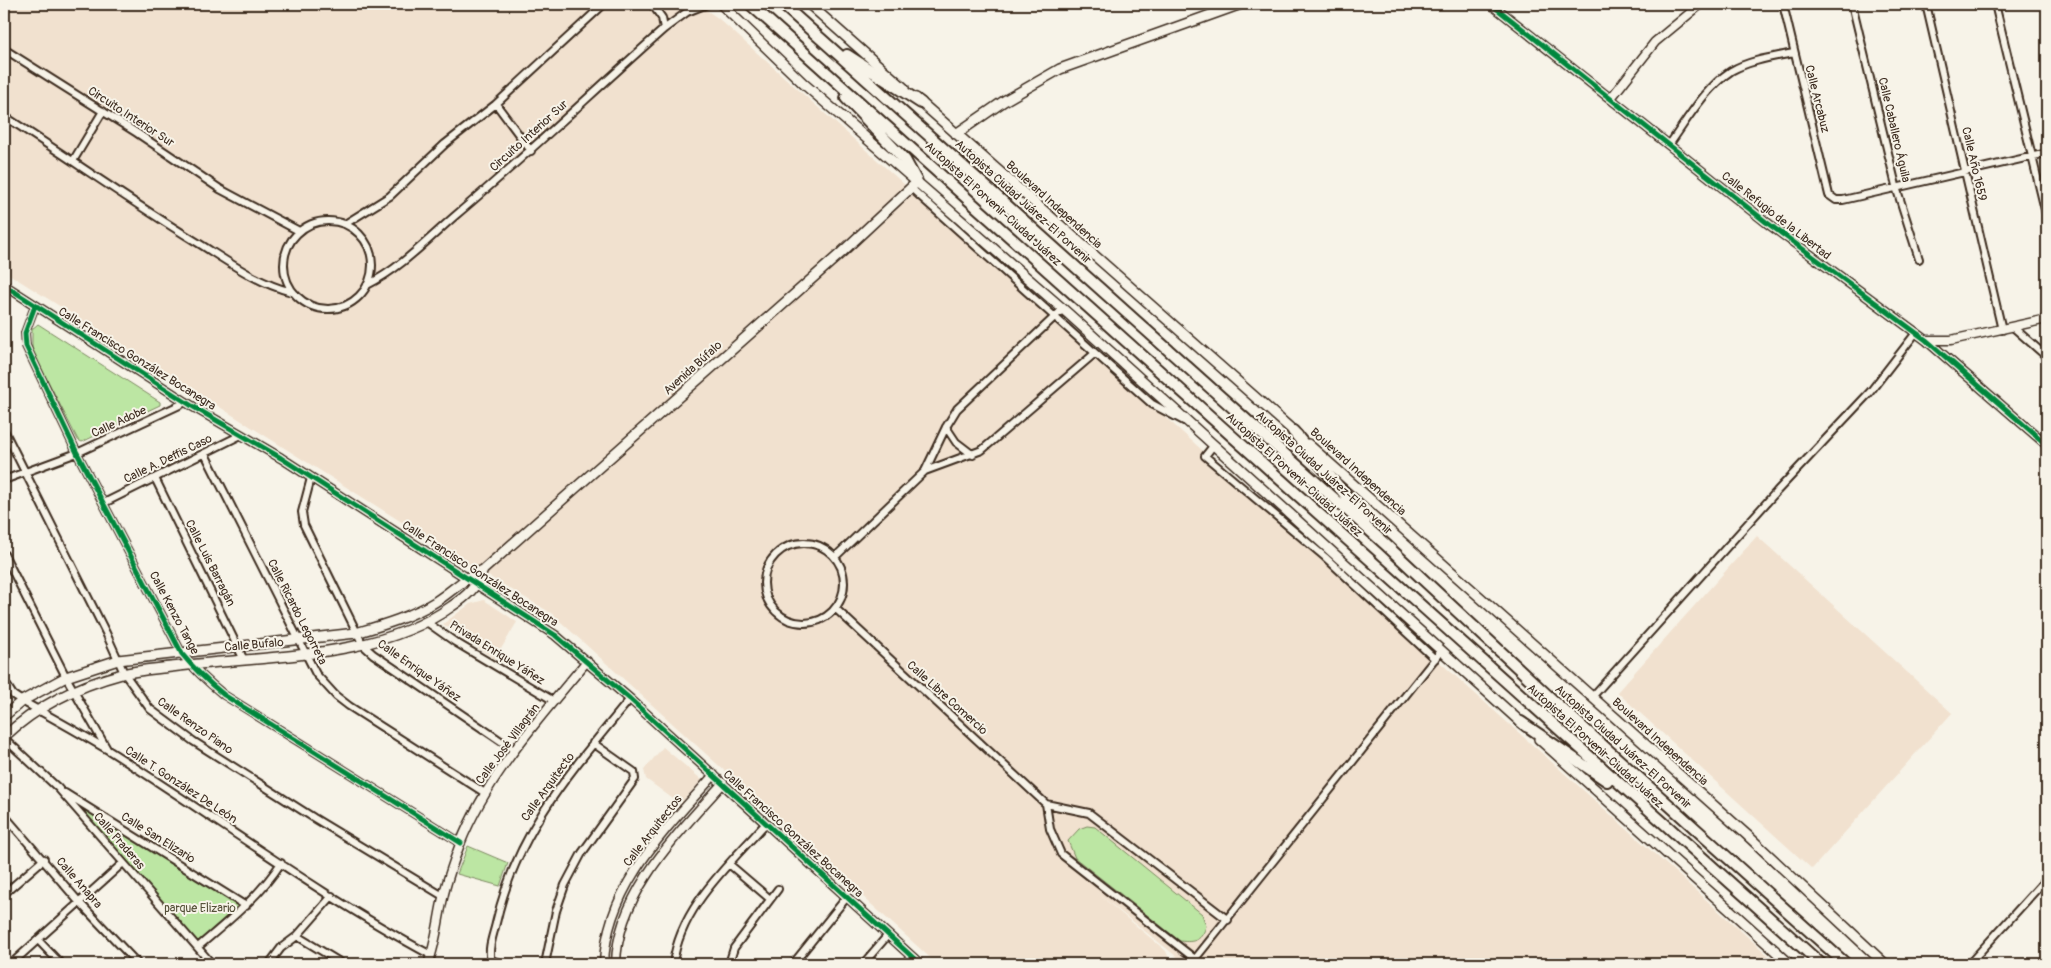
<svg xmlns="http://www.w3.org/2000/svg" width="2051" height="968" viewBox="0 0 2051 968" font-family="Pangolin,sans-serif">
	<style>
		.built { fill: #f1e1cf }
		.green { fill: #bce6a3; stroke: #7c8860 }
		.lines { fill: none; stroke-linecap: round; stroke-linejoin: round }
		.minor-casing { stroke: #3b2a1e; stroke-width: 10 }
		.tertiary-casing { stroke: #3b2a1e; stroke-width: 11 }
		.secondary-casing { stroke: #3b2a1e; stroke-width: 12 }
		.trunk-casing { stroke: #3b2a1e; stroke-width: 14 }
		.minor { stroke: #f7f3e8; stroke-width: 6 }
		.tertiary { stroke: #f7f3e8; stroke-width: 8 }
		.secondary { stroke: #f7f3e8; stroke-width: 9 }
		.trunk { stroke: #f7f3e8; stroke-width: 10 }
		.cycleway-casing { stroke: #f7f3e8; stroke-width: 8 }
		.cycleway { stroke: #00873e; stroke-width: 5 }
		.labels { text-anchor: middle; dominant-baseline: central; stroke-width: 4; stroke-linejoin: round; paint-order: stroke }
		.street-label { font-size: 12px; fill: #3b2a1e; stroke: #f7f3e8 }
		.park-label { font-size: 12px; fill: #555039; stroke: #f7f3e8 }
	</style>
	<rect width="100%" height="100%" fill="#f7f3e8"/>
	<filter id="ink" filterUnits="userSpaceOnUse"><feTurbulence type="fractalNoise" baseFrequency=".02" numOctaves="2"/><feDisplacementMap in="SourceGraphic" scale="10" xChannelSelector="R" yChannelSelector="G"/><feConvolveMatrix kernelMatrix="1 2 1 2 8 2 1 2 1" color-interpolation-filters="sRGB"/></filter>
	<g filter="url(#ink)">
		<path class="built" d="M4,4H697L718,18L1778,964H1186L1097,893L1166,951L1171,964H937L551,613L473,567L4,271Z
			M1757,536L1952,713L1812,869L1617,692Z
			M484,600L517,622L495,659L443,624L470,604Z
			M663,747L702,780L680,804L646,779L644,770Z"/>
		<path class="green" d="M38,324L160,402V405L82,442L78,440L32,350V329Z
			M58,788L246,906L198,947Z
			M1087,826L1095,827L1202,914L1206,926C1202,940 1195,943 1180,941L1075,858L1068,841L1079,829Z
			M468,846L508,863L500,886L457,874Z"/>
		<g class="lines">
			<defs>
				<path id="minor" d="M652,4L662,18L664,29
					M1783,4L1829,195L1836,200H1843L2047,153
					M1852,4L1897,190L1919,259
					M1926,4L2002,330
					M1995,4L2047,218
					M4,49L137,133L220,189L299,231
					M496,104L531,151
					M4,116C68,157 130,201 195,241C226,260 256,283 292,292
					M1669,145C1687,120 1705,88 1731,71C1750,60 1774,57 1794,53
					M73,161L103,111
					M911,188L1152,404L1184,421
					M284 265a44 44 0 1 1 88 0a44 44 0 1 1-88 0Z
					M345,224L390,196L445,144L496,104L604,4
					M367,285C401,268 427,240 456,215C527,155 594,91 664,29L687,12L707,4
					M35,306L25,333L26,346L77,453L182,654C195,670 208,682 224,695L461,843
					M2013,327L2047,357
					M946,427L956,442L973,455
					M4,430L106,633L124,673L150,709L193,741L314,818L443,896
					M1213,446L1205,456L1325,557L1435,659
					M205,454L316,674L336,696L349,706L485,793
					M925,471L946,427L957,409L1063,309
					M155,478L243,658
					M311,478L302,512L304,525L363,645L373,654L514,750
					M4,480L77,453L186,402
					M104,503L241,435
					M764 583a40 40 0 1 1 80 0a40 40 0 1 1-80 0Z
					M4,554L66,677L107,749
					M835,557L925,471L982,450L1094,354
					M835,608L1046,804L1089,813L1228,920
					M428,623L455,642L554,701
					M4,681L13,695L22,701C51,717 80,733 108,750C216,818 319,895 431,955
					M1592,697L1777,491L1870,392L1915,334
					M4,738L58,788L212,964
					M65,793L246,906
					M1046,804L1050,829L1061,854L1195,959
					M4,815L79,902L138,964
					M729,864L770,899
					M4,894L44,859
					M297,936L343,964
					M39,941L61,964
					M198,947C228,921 259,897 281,863
					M11,964L123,863
					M269,964L281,948L297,936L332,896
					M502,964L491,960C487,949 494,933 496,923C517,830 572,770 630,699
					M545,964L556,911L565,885L582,853L635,779L634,772L593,743
					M673,964C680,907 730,864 766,823
					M729,964L734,948L778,889
					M793,964L847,897
					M863,964L888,935
					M1191,964L1441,651
					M1969,964L2047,878"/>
				<path id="tertiary" d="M1491,4L1766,222L1926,340L2047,445
					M1611,98L1655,42L1701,4
					M4,285L192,406L281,458L555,635L630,699L920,964
					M1926,340H1951L2047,319
					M428,964C436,943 438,920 443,898C447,879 454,861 460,844C488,774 540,718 587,661
					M604,964C606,887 666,829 714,775
					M616,964C617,893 679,833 723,783"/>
				<path id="secondary" d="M721,4L804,84L1063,309L1526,727
					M809,4L904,88
					M916,98L1298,435
					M956,134L1004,101L1060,69L1241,4
					M1308,444L1747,835L1885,964
					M4,716L22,701L66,677L118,660L356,633C383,625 411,617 435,602C453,591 463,578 483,570L841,253L917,182
					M4,737C38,705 77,686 122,674C138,670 155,669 171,667C260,655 377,661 452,606C467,596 477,587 483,570
					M1539,739L1790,964"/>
				<path id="trunk" d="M750,4L1821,964
					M782,4L1385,544L1560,707L1846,964
					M847,55L921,103
					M846,98L905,160L917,182
					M1293,431L1366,520
					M1521,722L1607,781"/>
			</defs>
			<use href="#minor" class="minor-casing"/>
			<use href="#tertiary" class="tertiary-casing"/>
			<use href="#secondary" class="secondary-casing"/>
			<use href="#trunk" class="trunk-casing"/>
			<use href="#minor" class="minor"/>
			<use href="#tertiary" class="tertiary"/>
			<use href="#secondary" class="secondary"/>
			<use href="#trunk" class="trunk"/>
			<defs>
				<path id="cycleway" d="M1491,4L1766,222L1926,340L2047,445
					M4,285L192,406L281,458L555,635L630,699L920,964
					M35,306L25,333L26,346L77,453L182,654C195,670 208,682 224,695L461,843"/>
			</defs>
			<use href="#cycleway" class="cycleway-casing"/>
			<use href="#cycleway" class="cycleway"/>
		</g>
	</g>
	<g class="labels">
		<g class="street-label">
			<text transform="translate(1817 99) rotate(76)">Calle Arcabuz</text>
			<text transform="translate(131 117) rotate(33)">Circuito Interior Sur</text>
			<text transform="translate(1894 130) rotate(77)">Calle Caballero Águila</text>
			<text transform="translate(529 136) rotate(-42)">Circuito Interior Sur</text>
			<text transform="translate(1974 164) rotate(77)">Calle Año 1659</text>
			<text transform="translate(1023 202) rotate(42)">Autopista Ciudad Juárez-El Porvenir</text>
			<text transform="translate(993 204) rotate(42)">Autopista El Porvenir-Ciudad Juárez</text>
			<text transform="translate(1054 205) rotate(42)">Boulevard Independencia</text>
			<text transform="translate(1776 216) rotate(38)">Calle Refugio de la Libertad</text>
			<text transform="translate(137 359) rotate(32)">Calle Francisco González Bocanegra</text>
			<text transform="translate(693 368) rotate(-42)">Avenida Búfalo</text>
			<text transform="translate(119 422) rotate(-25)">Calle Adobe</text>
			<text transform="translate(168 459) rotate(-26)">Calle A. Deffis Caso</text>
			<text transform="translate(1358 472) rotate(42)">Boulevard Independencia</text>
			<text transform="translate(1324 473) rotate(42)">Autopista Ciudad Juárez-El Porvenir</text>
			<text transform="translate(1294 475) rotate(42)">Autopista El Porvenir-Ciudad Juárez</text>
			<text transform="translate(210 563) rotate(63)">Calle Luis Barragán</text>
			<text transform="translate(480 574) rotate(33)">Calle Francisco González Bocanegra</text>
			<text transform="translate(297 612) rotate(63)">Calle Ricardo Legorreta</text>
			<text transform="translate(174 613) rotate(62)">Calle Kenzo Tange</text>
			<text transform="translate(254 645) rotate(-5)">Calle Bufalo</text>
			<text transform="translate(497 653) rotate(32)">Privada Enrique Yáñez</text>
			<text transform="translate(419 671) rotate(35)">Calle Enrique Yáñez</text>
			<text transform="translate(947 698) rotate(42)">Calle Libre Comercio</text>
			<text transform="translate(195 726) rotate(35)">Calle Renzo Piano</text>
			<text transform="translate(1660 742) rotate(42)">Boulevard Independencia</text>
			<text transform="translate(508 744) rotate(-53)">Calle José Villagrán</text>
			<text transform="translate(1595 746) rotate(42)">Autopista El Porvenir-Ciudad Juárez</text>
			<text transform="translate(1623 747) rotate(42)">Autopista Ciudad Juárez-El Porvenir</text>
			<text transform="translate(181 785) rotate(33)">Calle T. González De León</text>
			<text transform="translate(548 787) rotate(-54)">Calle Arquitecto</text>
			<text transform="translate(653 831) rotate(-52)">Calle Arquitectos</text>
			<text transform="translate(793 834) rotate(42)">Calle Francisco González Bocanegra</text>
			<text transform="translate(158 838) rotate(32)">Calle San Elizario</text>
			<text transform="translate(119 841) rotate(49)">Calle Praderas</text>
			<text transform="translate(79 883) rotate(49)">Calle Anapra</text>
		</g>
		<g class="park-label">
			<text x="200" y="908">parque Elizario</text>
		</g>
	</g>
	<rect width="2051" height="968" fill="none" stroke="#f7f3e8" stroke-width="20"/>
	<rect x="10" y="10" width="2031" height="948" fill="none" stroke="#3b2a1e" stroke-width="2" filter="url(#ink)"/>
</svg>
